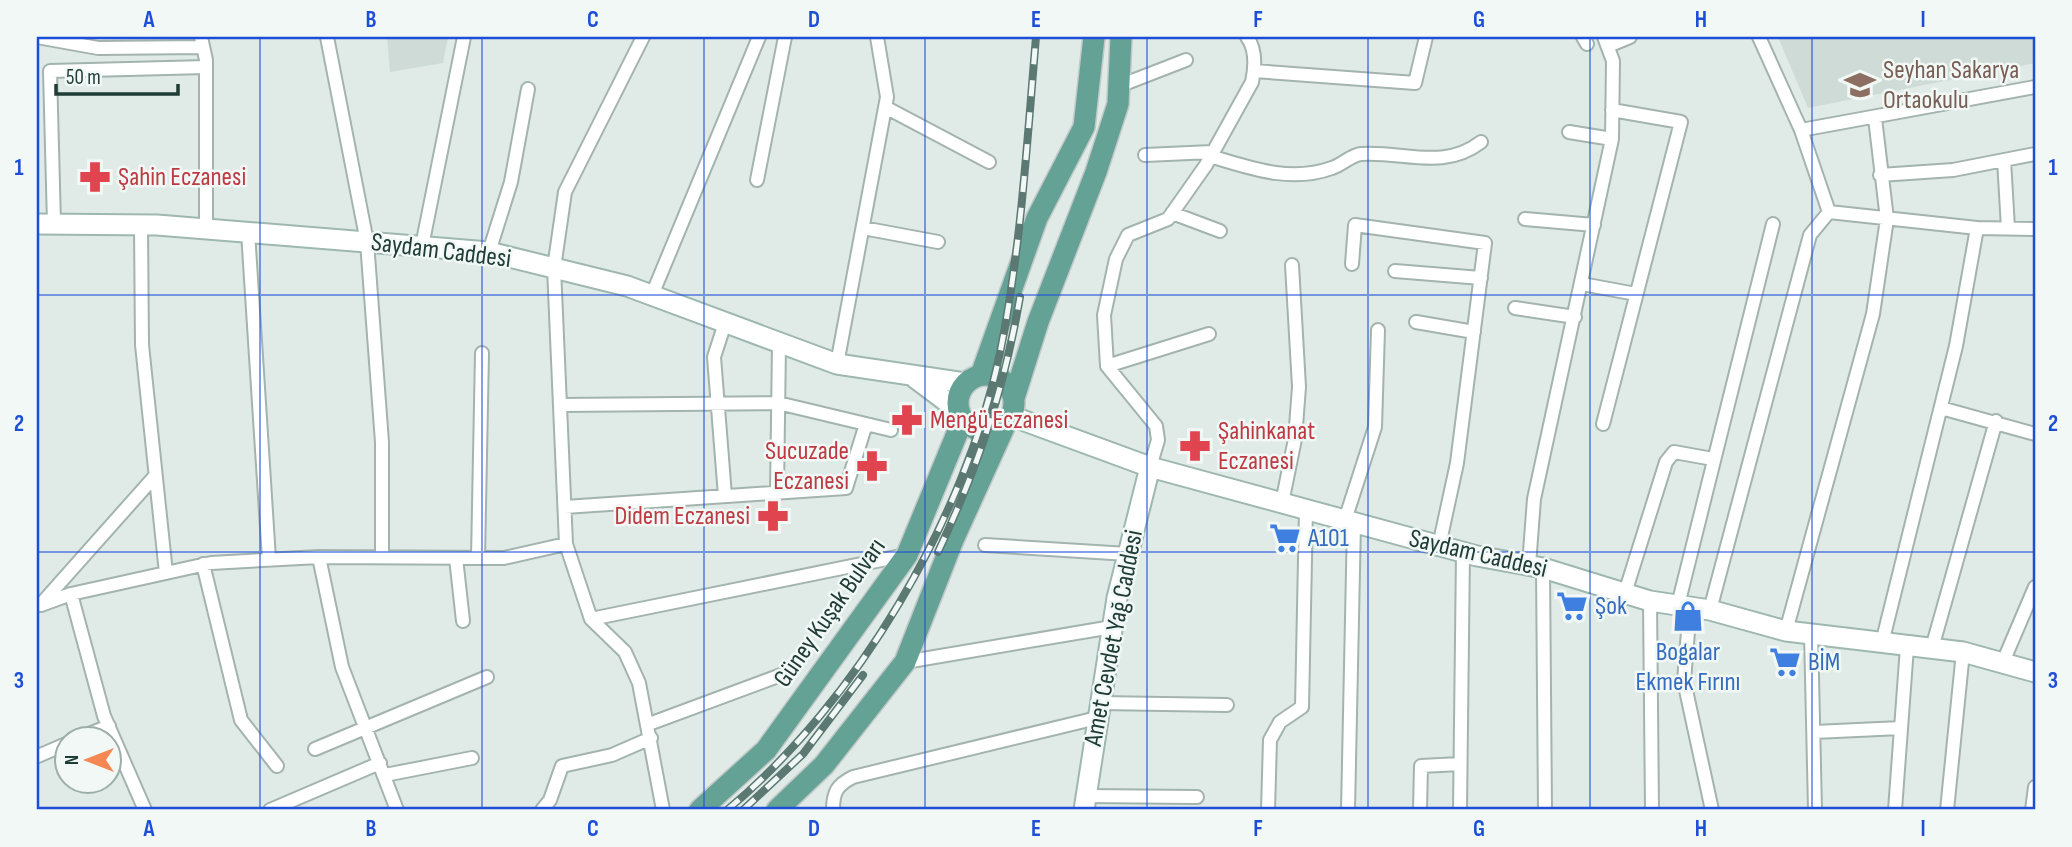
<svg xmlns="http://www.w3.org/2000/svg" width="2072" height="847" viewBox="0 0 2072 847" font-family="'Sofia Sans Condensed',sans-serif">
	<style>
		.built { fill: #cedbd6 }
		.lines { fill: none; stroke-linecap: round; stroke-linejoin: round }
		.minor-casing { stroke: #a3b3ae; stroke-width: 16 }
		.secondary-casing { stroke: #9eb7b0; stroke-width: 23 }
		.primary-casing { stroke: #c1c8c7; stroke-width: 24 }
		.minor { stroke: #fff; stroke-width: 12 }
		.secondary { stroke: #fff; stroke-width: 19 }
		.primary { stroke: #64a296; stroke-width: 21 }
		.rail-casing { stroke: #5b7872; stroke-width: 8 }
		.rail { stroke: #f1f8f5; stroke-width: 5; stroke-dasharray: 16; stroke-linecap: butt }
		.grid { fill: none; stroke: #1d4ed8; stroke-width: 2; stroke-opacity: 0.55 }
		.labels { text-anchor: middle; dominant-baseline: central; stroke-width: 5; stroke-linejoin: round; paint-order: stroke }
		.education-label { font-size: 26px; fill: #785e54; stroke: #f1f8f5; text-anchor: start }
		.health-label { font-size: 26px; fill: #be3a42; stroke: #f1f8f5; text-anchor: start }
		.street-label { font-size: 26px; fill: #203c36; stroke: #f1f8f5 }
		.shop-label { font-size: 26px; fill: #366cbe; stroke: #f1f8f5; text-anchor: start }
		.neatline { fill: none; stroke: #1d4ed8; stroke-width: 2.5 }
		.grid-label { font-size: 23px; text-anchor: middle; font-weight: bold; fill: #1d4ed8 }
	</style>
	<rect width="100%" height="100%" fill="#e0ebe7"/>
	<path class="built" d="M387,37H448L443,63L390,72Z
		M1778,37H2035V63L1808,108Z"/>
	<g class="lines">
		<defs>
			<path id="minor" d="M37,37L98,48L203,47
				M201,37L206,60V229
				M327,37L367,242L382,442V557
				M643,37L565,192L554,268L566,544L591,619L625,652L639,683L663,810
				M1583,37L1587,44
				M1759,37L1801,130L1829,212
				M1608,46L1630,37
				M1254,71L1415,83L1426,37
				M1119,86L1186,60
				M885,107L989,162
				M1801,130L2035,87
				M1569,132L1612,139
				M1145,155L1212,152
				M1210,156C1250,168 1290,183 1332,168C1342,165 1351,155 1361,154C1404,151 1443,171 1481,142
				M2004,160L2008,228
				M1880,175L1953,170L2035,154
				M757,180L785,37
				M1172,213L1220,231
				M1525,219L1594,225
				M54,224L50,71L206,67
				M141,225L142,345L166,573
				M863,228L938,242
				M248,232L269,559
				M422,246L464,37
				M489,252L511,182L528,89
				M1352,264L1355,225L1485,243L1457,463L1439,546
				M1395,271L1481,278
				M1582,284L1636,294
				M652,295L759,37
				M1515,308L1575,317
				M1416,322L1474,332
				M725,323L714,357L725,496
				M837,364L887,97L877,37
				M1107,366L1209,334
				M560,405L778,403L891,430
				M1941,408L2035,434
				M1603,424L1681,122L1612,110
				M1150,467L1158,440L1156,426L1107,366L1104,315L1116,259L1128,235L1168,219L1206,165L1252,82C1255,68 1256,49 1247,37
				M777,493L779,343
				M1282,503L1295,439L1299,387L1292,265
				M565,507L846,488L866,424
				M1345,520L1375,427L1378,330
				M985,545L1128,554
				M319,557L342,667L397,810
				M456,558L463,621
				M478,558L482,353
				M203,564L241,720L277,766
				M1529,565L1534,499L1612,139L1613,61L1604,37
				M1543,568L1545,810
				M1625,593L1666,462L1674,452L1713,459
				M71,594L104,716L145,810
				M1650,601L1652,810
				M42,603L155,476
				M41,605L71,594L211,563L319,557L504,558L566,544
				M1678,605L1773,224
				M1690,607L1684,681L1712,810
				M1710,610L1810,235L1829,212L1977,228L2035,229
				M591,619L906,555
				M1786,631L1873,314L1887,219L1875,118
				M1811,632L1815,810
				M1882,643L1956,346L1977,228
				M1932,648L1996,421
				M905,662L1112,627
				M2003,662L2035,587
				M1100,703L1227,705
				M649,724L781,675
				M1814,732L1901,728
				M79,738L109,726
				M315,749L487,677
				M38,756L66,744
				M385,775L472,758
				M1085,796L1197,797
				M270,810L380,763
				M542,810L550,800L562,766L612,755L651,738
				M833,810C833,792 837,785 853,777L1097,718
				M1268,810L1270,740L1280,722L1302,707L1306,510
				M1348,810L1354,523
				M1420,810L1421,766L1460,764
				M1460,810L1463,552
				M1895,810L1907,647
				M1947,810L1963,652
				M2032,810L2035,787"/>
			<path id="secondary" d="M37,224L157,225L489,252L627,286L837,364L965,383
				M915,378L959,411
				M1011,416L1150,467L1477,556L1543,568L1650,601L1710,610L1786,631L1963,652L2035,672
				M1084,810L1117,598L1150,467"/>
			<path id="primary" d="M958 403a28 28 0 1 1 56 0a28 28 0 1 1-56 0Z
				M981,375L1037,218L1084,127L1094,37
				M1014,398L1038,322L1096,172L1118,104L1121,37
				M700,810L766,750L907,555L963,419
				M777,810L824,765L905,662L953,540L1006,423"/>
		</defs>
		<use href="#minor" class="minor-casing"/>
		<use href="#secondary" class="secondary-casing"/>
		<use href="#primary" class="primary-casing"/>
		<use href="#minor" class="minor"/>
		<use href="#secondary" class="secondary"/>
		<use href="#primary" class="primary"/>
		<defs>
			<path id="rail" d="M938,552C978,467 1004,390 1020,297
				M727,810C857,702 965,519 1000,353C1021,249 1027,142 1036,37
				M743,810L803,754L863,675"/>
		</defs>
		<use href="#rail" class="rail-casing"/>
		<use href="#rail" class="rail"/>
	</g>
	<path class="grid" d="M260,37V810M482,37V810M704,37V810M925,37V810M1147,37V810M1368,37V810M1590,37V810M1812,37V810M37,295H2035M37,552H2035"/>
	<defs>
		<symbol id="school-bare" viewBox="-9 -9 18 18"><path d="M0-5L7-2L0 1L-7-2ZM-4 1L0 2.5L4 1V4Q0 6-4 4Z" fill="#8d6e63" stroke="#f1f8f5" stroke-width="2.5" paint-order="stroke"/></symbol>
		<symbol id="pharmacy-bare" viewBox="-9 -9 18 18"><path d="M-2-6h4v4h4v4h-4v4h-4v-4h-4v-4h4Z" fill="#e0444e" stroke="#f1f8f5" stroke-width="2.5" paint-order="stroke"/></symbol>
		<symbol id="supermarket-bare" viewBox="-9 -9 18 18"><path d="M-6-5.5h2.5l.6 2H6L4.5 2H-2.5L-4.4-4H-6ZM-1.5 3.2a1.3 1.3 0 1 0 .1 0ZM3 3.2a1.3 1.3 0 1 0 .1 0Z" fill="#3f7fe0" stroke="#f1f8f5" stroke-width="2.5" paint-order="stroke"/></symbol>
		<symbol id="shop-bare" viewBox="-9 -9 18 18"><path d="M-5-2.5h2.3a2.7 3.5 0 0 1 5.4 0H5L5.5 6h-11ZM-1.5-2.5h3a1.5 2.3 0 0 0-3 0Z" fill="#3f7fe0" stroke="#f1f8f5" stroke-width="2.5" paint-order="stroke"/></symbol>
	</defs>
	<g fill-rule="evenodd">
		<use href="#school-bare" x="1838" y="63" width="44" height="44"/>
		<use href="#pharmacy-bare" x="73" y="155" width="44" height="44"/>
		<use href="#pharmacy-bare" x="885" y="398" width="44" height="44"/>
		<use href="#pharmacy-bare" x="1173" y="424" width="44" height="44"/>
		<use href="#pharmacy-bare" x="850" y="444" width="44" height="44"/>
		<use href="#pharmacy-bare" x="751" y="494" width="44" height="44"/>
		<use href="#supermarket-bare" x="1263" y="516" width="44" height="44"/>
		<use href="#supermarket-bare" x="1550" y="584" width="44" height="44"/>
		<use href="#shop-bare" x="1666" y="594" width="44" height="44"/>
		<use href="#supermarket-bare" x="1763" y="640" width="44" height="44"/>
	</g>
	<g class="labels">
		<g class="education-label">
			<text x="1883" y="70">Seyhan Sakarya<tspan x="1883" dy="30">Ortaokulu</tspan></text>
		</g>
		<g class="health-label">
			<text x="118" y="177">Şahin Eczanesi</text>
			<text x="930" y="420">Mengü Eczanesi</text>
			<text x="1218" y="431">Şahinkanat<tspan x="1218" dy="30">Eczanesi</tspan></text>
			<text x="849" y="451" text-anchor="end">Sucuzade<tspan x="849" dy="30">Eczanesi</tspan></text>
			<text x="750" y="516" text-anchor="end">Didem Eczanesi</text>
		</g>
		<g class="street-label">
			<text transform="translate(441 251) rotate(7)">Saydam Caddesi</text>
			<text transform="translate(1478 554) rotate(13)">Saydam Caddesi</text>
			<text transform="translate(830 613) rotate(-55)">Güney Kuşak Bulvarı</text>
			<text transform="translate(1114 638) rotate(-79)">Amet Cevdet Yağ Caddesi</text>
		</g>
		<g class="shop-label">
			<text x="1308" y="538">A101</text>
			<text x="1595" y="606">Şok</text>
			<text x="1688" y="652" text-anchor="middle">Bogalar<tspan x="1688" dy="30">Ekmek Fırını</tspan></text>
			<text x="1808" y="662">BİM</text>
		</g>
	</g>
	<rect width="2072" height="847" fill="none" stroke="#f1f8f5" stroke-width="77"/>
	<g transform="translate(88 760) rotate(270)"><circle r="33" fill="#f1f8f5" stroke="#9dada9" stroke-width="2"/>
	<path d="M0-5L12 26L0 18L-12 26Z" fill="#f58755"/>
	<text y="-10" font-size="19" font-weight="bold" text-anchor="middle" fill="#203c36">N</text>
	</g>
	<path d="M56 84v10h122v-10" fill="none" stroke="#203c36" stroke-width="3.5"/>
	<text x="66" y="84" font-size="21" fill="#203c36" stroke="#f1f8f5" stroke-width="5" paint-order="stroke">50 m</text>
	<rect x="38" y="38" width="1996" height="770" class="neatline"/>
	<g class="grid-label">
		<text x="149" y="27">A</text>
		<text x="371" y="27">B</text>
		<text x="593" y="27">C</text>
		<text x="814" y="27">D</text>
		<text x="1036" y="27">E</text>
		<text x="1258" y="27">F</text>
		<text x="1479" y="27">G</text>
		<text x="1701" y="27">H</text>
		<text x="1923" y="27">I</text>
		<text x="19" y="175">1</text>
		<text x="2053" y="175">1</text>
		<text x="19" y="431">2</text>
		<text x="2053" y="431">2</text>
		<text x="19" y="688">3</text>
		<text x="2053" y="688">3</text>
		<text x="149" y="836">A</text>
		<text x="371" y="836">B</text>
		<text x="593" y="836">C</text>
		<text x="814" y="836">D</text>
		<text x="1036" y="836">E</text>
		<text x="1258" y="836">F</text>
		<text x="1479" y="836">G</text>
		<text x="1701" y="836">H</text>
		<text x="1923" y="836">I</text>
	</g>
</svg>
